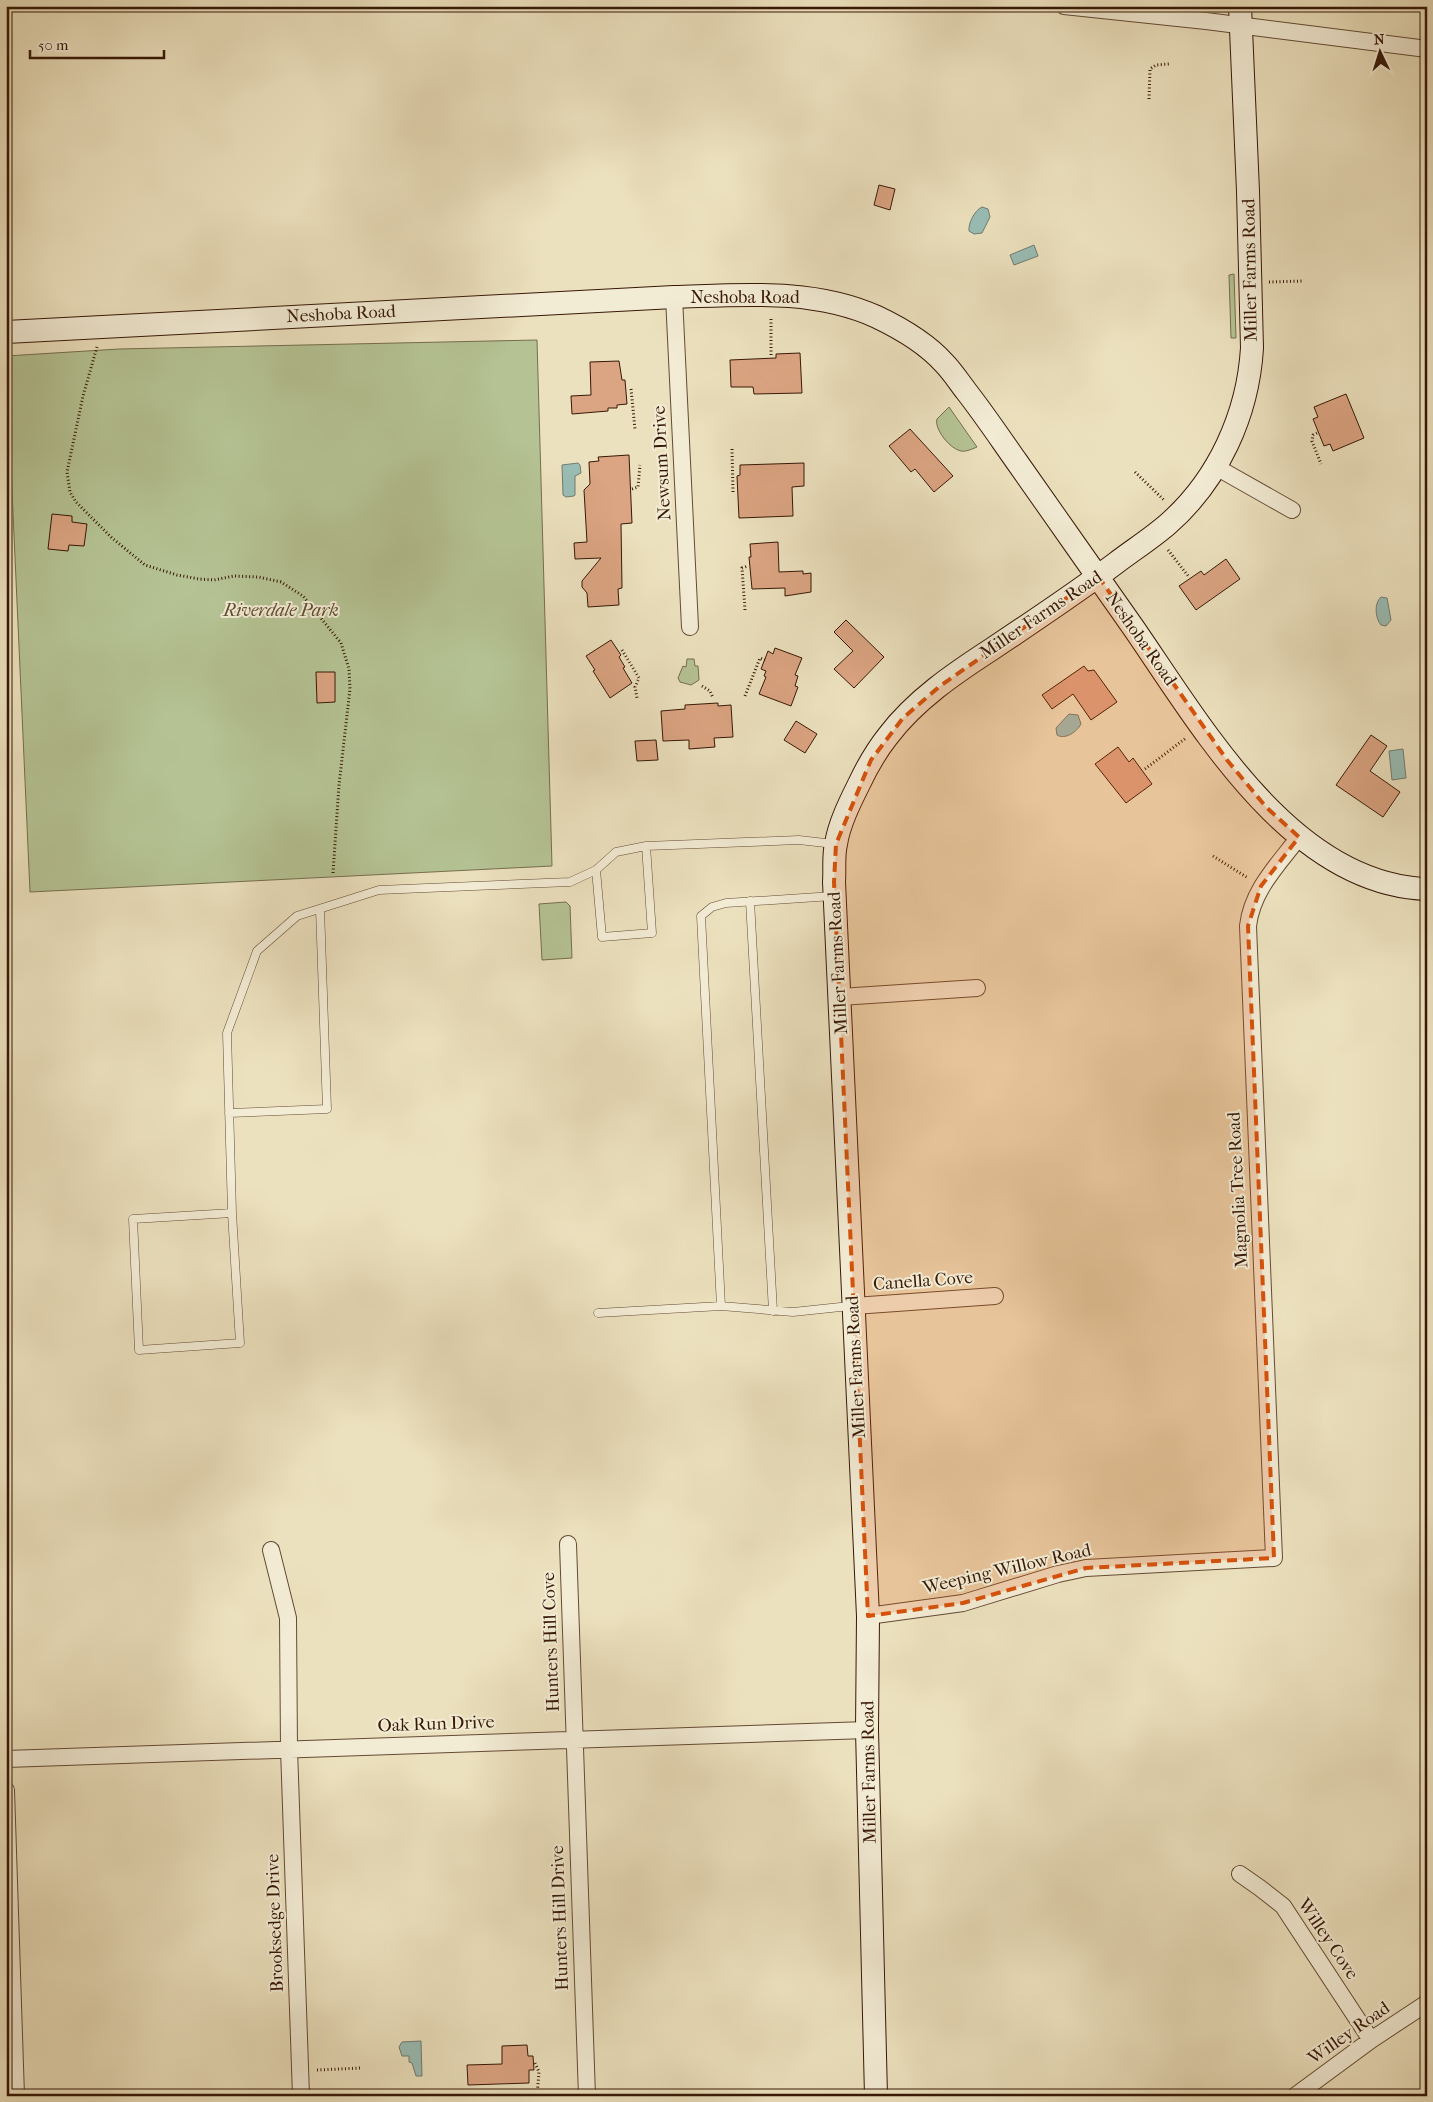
<svg xmlns="http://www.w3.org/2000/svg" width="1433" height="2102" viewBox="0 0 1433 2102" font-family="'IM FELL French Canon',serif">
	<style>
		.green { fill: #b5c394; stroke: #766e4d }
		.water { fill: #99bdb5; stroke: #727b6f }
		.building { fill: #dba482; stroke: #371806 }
		.lines { fill: none; stroke-linecap: round; stroke-linejoin: round }
		.lane-casing { stroke: #644a34; stroke-width: 9 }
		.street-casing { stroke: #644a34; stroke-width: 18 }
		.secondary-casing { stroke: #371806; stroke-width: 24 }
		.path { stroke: #371806; stroke-width: 3; stroke-dasharray: 1 2.5; stroke-linecap: butt }
		.lane { stroke: #f3ecd5; stroke-width: 8 }
		.street { stroke: #f3ecd5; stroke-width: 16 }
		.secondary { stroke: #f3ecd5; stroke-width: 22 }
		.marked { fill: #d6520b; fill-opacity: 0.2; stroke: #d6520b; stroke-width: 4; stroke-dasharray: 10 6; stroke-linejoin: round }
		.labels { text-anchor: middle; dominant-baseline: central; stroke-width: 4; stroke-linejoin: round; paint-order: stroke }
		.street-label { font-size: 18px; fill: #371806; stroke: #f3ecd5 }
		.park-label { font-size: 18px; font-style: italic; fill: #5d4b31; stroke: #f3ecd5 }
	</style>
	<rect width="100%" height="100%" fill="#ece1be"/>
	<filter id="stains"><feTurbulence type="fractalNoise" baseFrequency=".004" numOctaves="4"/><feColorMatrix values="0 0 0 0 .2 0 0 0 0 .09 0 0 0 0 .02 0 0 0 .5 -.17"/></filter>
	<radialGradient id="worn" r=".72"><stop offset=".6" stop-color="#630" stop-opacity="0"/><stop offset="1" stop-color="#630" stop-opacity=".3"/></radialGradient>
	<path class="green" d="M1234,274L1236,338H1231L1229,275Z
		M537,340L552,866L30,892L6,356L119,349Z
		M949,407L977,447C972,449 966,452 961,451C950,449 934,429 937,419Z
		M687,659H694L695,666H698L699,680L691,685L680,682L678,678L683,666L686,667Z
		M566,902L570,906L572,958L542,960L539,904Z"/>
	<path class="water" d="M982,207L988,209L990,217L982,233L974,234L969,231C968,223 975,210 982,207Z
		M1034,245L1038,256L1014,265L1010,255Z
		M578,463L580,465L581,473L575,476V495L574,496L566,497L563,495L562,465Z
		M1381,597L1387,598L1391,620L1386,626L1381,625C1375,618 1374,603 1381,597Z
		M1069,714L1078,715L1081,724C1077,732 1065,740 1057,735L1056,728Z
		M1403,749L1406,778L1392,780L1389,751Z
		M421,2041L422,2076H416L412,2063L409,2062V2056H402L399,2047L402,2042Z"/>
	<path class="building" d="M879,185L895,189L890,210L874,205Z
		M800,353L802,393L754,394L753,387H731L730,360L776,358V354Z
		M619,361L622,380H625L627,404L617,405V408H608V411L572,414L571,396L591,395L590,362Z
		M1346,394L1364,438L1333,451L1330,444L1324,446L1313,419L1318,417L1314,407Z
		M910,429L953,476L934,492L915,469L911,472L889,446Z
		M629,455L632,523L621,524L622,588L618,589L619,605L588,607L587,593L582,587V581L601,558L575,559L574,543L587,542L584,490L590,484L589,462L599,461L598,457Z
		M804,463V486L792,487L793,516L739,518L737,476L740,475V465Z
		M52,514L72,516V522L87,524L84,546L69,545L68,551L48,549Z
		M778,542L779,572L803,571V574L811,573V592L785,596V588L752,589L749,557H751L750,544Z
		M1226,559L1240,579L1196,610L1179,586L1201,571L1204,575Z
		M846,620L884,657L854,688L834,669L853,651L834,632Z
		M611,640L621,655L619,657L625,667L623,668L632,683L610,698L593,671L595,670L586,656Z
		M775,648L802,658L795,675L798,676L795,686L798,687L791,706L759,694L766,677L764,676L766,671L761,669L768,651L773,654Z
		M1084,666L1088,671L1094,670L1117,702L1091,720L1073,694L1052,709L1042,695Z
		M316,672H335V702L317,703Z
		M718,703V706L731,705L733,737L714,738L715,747L689,749V740L663,741L661,711L685,709V705Z
		M796,721L817,734L805,753L784,740Z
		M1371,735L1387,746L1370,771L1400,792L1383,817L1336,785Z
		M656,740L658,760L637,761L635,741Z
		M1118,747L1129,762L1133,758L1152,784L1126,803L1095,764Z
		M527,2045L528,2056H533L534,2070H529V2083L468,2085L467,2065L502,2064V2046Z"/>
	<g class="lines">
		<defs>
			<path id="lane" d="M596,870L602,937L652,933L646,846
				M833,896L726,903L712,907L701,916L721,1306L793,1312L850,1306
				M750,901L773,1311
				M229,1113L327,1109L320,909
				M232,1213L240,1343L139,1350L133,1219L232,1213L227,1033L257,951L297,916L379,890L570,882L596,870L616,852L646,846L799,840L834,844
				M598,1313L721,1306"/>
			<path id="street" d="M1064,6L1206,21L1427,49
				M674,297L690,627
				M1216,467L1292,510
				M840,997L977,988
				M854,1306L995,1296
				M568,1544L587,2096
				M271,1550L288,1618L289,1749L301,2096
				M868,1616L963,1603L1058,1574L1086,1568L1274,1558L1248,926C1252,890 1278,865 1299,837
				M6,1759L867,1730
				M6,1790L16,2096
				M1240,1874L1260,1888L1283,1906L1371,2040
				M1295,2096L1371,2040L1427,2003"/>
			<path id="secondary" d="M6,332L674,297C742,295 813,288 877,317C900,328 927,344 944,363C952,371 959,382 966,391C984,414 1000,438 1017,462C1056,518 1096,574 1135,630C1203,729 1293,885 1427,889
				M876,2096L867,1730L868,1616L834,882C835,870 833,856 836,844C839,824 850,802 859,784C867,767 876,751 888,736C915,700 955,673 992,649C1034,621 1076,593 1116,563C1133,550 1152,538 1168,524C1218,480 1248,415 1252,348L1248,191L1240,6"/>
		</defs>
		<use href="#lane" class="lane-casing"/>
		<use href="#street" class="street-casing"/>
		<use href="#secondary" class="secondary-casing"/>
		<path class="path" d="M1149,99L1150,69L1156,65L1169,64
			M1269,282L1303,281
			M771,319V356
			M97,347L83,396L67,472L70,492L76,502L112,538L145,565L177,575L199,579L214,580L234,576L258,577L281,582L303,596L341,643L349,669L350,689L339,785L333,873
			M631,389L635,429
			M1317,433L1313,435L1312,441L1321,464
			M732,449L733,492
			M1135,472L1165,501
			M632,489L638,487L640,465
			M1168,550L1189,577
			M745,610L742,568L748,566
			M622,650L639,678L635,687L637,698
			M702,686L710,691L713,698
			M745,696L760,658L765,660
			M1145,769L1186,738
			M1213,856L1248,878
			M535,2063L539,2072L537,2096
			M317,2070L361,2068"/>
		<use href="#lane" class="lane"/>
		<use href="#street" class="street"/>
		<use href="#secondary" class="secondary"/>
	</g>
	<path class="marked" d="M1098,576L1227,760L1266,807L1299,837L1261,886L1248,926L1274,1558L1086,1568L963,1603L868,1616L834,882L836,844L871,760L903,718L940,686Z"/>
	<g class="labels">
		<g class="street-label">
			<text transform="translate(1250 270) rotate(-91)">Miller Farms Road</text>
			<text x="745" y="297">Neshoba Road</text>
			<text transform="translate(341 314) rotate(-3)">Neshoba Road</text>
			<text transform="translate(662 463) rotate(-93)">Newsum Drive</text>
			<text transform="translate(1041 615) rotate(-34)">Miller Farms Road</text>
			<text transform="translate(1141 639) rotate(55)">Neshoba Road</text>
			<text transform="translate(838 963) rotate(-93)">Miller Farms Road</text>
			<text transform="translate(1238 1190) rotate(-93)">Magnolia Tree Road</text>
			<text transform="translate(923 1281) rotate(-4)">Canella Cove</text>
			<text transform="translate(856 1367) rotate(-93)">Miller Farms Road</text>
			<text transform="translate(1007 1569) rotate(-13)">Weeping Willow Road</text>
			<text transform="translate(551 1642) rotate(-92)">Hunters Hill Cove</text>
			<text transform="translate(436 1724) rotate(-2)">Oak Run Drive</text>
			<text transform="translate(869 1772) rotate(-91)">Miller Farms Road</text>
			<text transform="translate(560 1918) rotate(-92)">Hunters Hill Drive</text>
			<text transform="translate(275 1923) rotate(-92)">Brooksedge Drive</text>
			<text transform="translate(1328 1939) rotate(56)">Willey Cove</text>
			<text transform="translate(1349 2033) rotate(-35)">Willey Road</text>
		</g>
		<g class="park-label">
			<text x="281" y="610">Riverdale Park</text>
		</g>
	</g>
	<rect width="1433" height="2102" fill="none" stroke="#ece1be" stroke-width="25"/>
	<rect x="8" y="8" width="1418" height="2087" fill="none" stroke="#371806" stroke-width="2.5"/>
	<rect x="12" y="12" width="1408" height="2077" fill="none" stroke="#371806"/>
	<g transform="translate(1380 52) rotate(356)" stroke="#f3ecd5" stroke-width="4" paint-order="stroke">
	<path d="M0-4L9 19L0 12L-9 19Z" fill="#371806"/>
	<text y="-8" font-size="14" font-weight="bold" text-anchor="middle" fill="#371806">N</text>
	</g>
	<path d="M30 50v8h134v-8" fill="none" stroke="#371806" stroke-width="2.5"/>
	<text x="38" y="50" font-size="15" fill="#371806" stroke="#f3ecd5" stroke-width="4" paint-order="stroke">50 m</text>
	<rect width="100%" height="100%" filter="url(#stains)"/>
	<rect width="100%" height="100%" fill="url(#worn)"/>
</svg>
